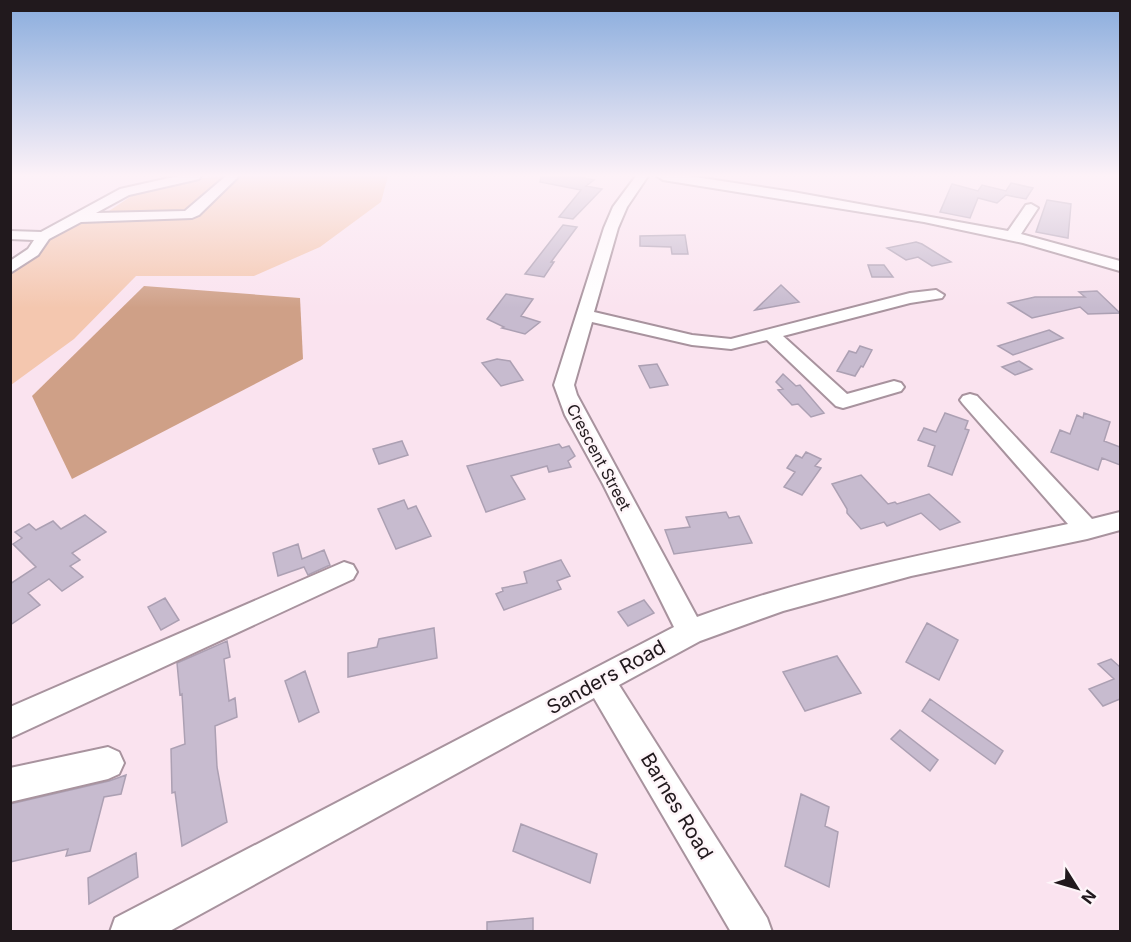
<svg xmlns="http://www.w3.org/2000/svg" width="1131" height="942" viewBox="0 0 1131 942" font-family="Inter,sans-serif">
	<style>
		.green { fill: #f4c7af }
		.forest { fill: #cfa087 }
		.building { fill: #c7bbcf; stroke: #aca0b3; stroke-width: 1.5 }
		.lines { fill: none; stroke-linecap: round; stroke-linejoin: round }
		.minor-casing { stroke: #a8939e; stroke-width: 4 }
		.minor { fill: #fff; fill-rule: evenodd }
		.labels { text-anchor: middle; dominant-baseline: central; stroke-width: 5; stroke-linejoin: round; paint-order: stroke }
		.street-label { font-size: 16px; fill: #21191d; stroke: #fef5f9 }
		.near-street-label { font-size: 20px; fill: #21191d; stroke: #fef5f9 }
	</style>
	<rect width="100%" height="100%" fill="#fae3ef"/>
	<path class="green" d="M227,176L188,211L103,215L139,191L192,179Z
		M238,176H388L381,202L320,247L254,276H136L74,339L11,385L10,267L45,235L78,223L196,218Z"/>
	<path class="forest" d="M144,286L300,298L303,359L72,479L32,396Z"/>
	<path class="building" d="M541,176H575L594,180L586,186L602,189L573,219L559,217L581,190L540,182Z
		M1011,183L1033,188L1026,199L1006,195L997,203L978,198L970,218L940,212L952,184L978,191L982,185L1006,191Z
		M1047,200L1071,204L1068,238L1036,232Z
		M563,225L577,227L551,262H554L544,277L525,274Z
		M685,235L688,254H672L671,247L640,246V236Z
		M916,242L922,244L951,262L932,266L918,257L906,260L887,248Z
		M868,265H884L893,277H872Z
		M781,285L799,302L755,310Z
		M1097,291L1120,313L1088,314L1080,307L1032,318L1008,303L1035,297H1085L1079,292Z
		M506,294L533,299L521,316L540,322L525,334L502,328L504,327L487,319Z
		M1049,330L1063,338L1013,355L998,346Z
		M860,346L872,350L863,367L861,366L855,376L837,371L849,351L856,353Z
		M497,359L510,361L523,380L501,386L482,363Z
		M1019,361L1032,369L1015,375L1002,367Z
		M657,364L668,385L650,388L639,366Z
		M783,374L796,386L800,385L824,413L811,417L798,404L792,405L778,390L783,389L776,382Z
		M945,413L968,421L965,429L969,430L952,475L928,466L935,446L918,440L924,428L936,432Z
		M1084,413L1110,422L1104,441L1120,447V465L1102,458L1098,470L1051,452L1060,430L1070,434L1077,415L1083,418Z
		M402,441L408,455L379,464L373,449Z
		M559,444L562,448L569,446L575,456L568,461L571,467L549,472L547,466L511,476L525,499L486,512L467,466Z
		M806,452L821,459L815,466L821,468L802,495L784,487L795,472L787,468L796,455L802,458Z
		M861,475L888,504L895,502L897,504L929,494L960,522L940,530L921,513L887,526L884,522L861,529L847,513V509L832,484Z
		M404,500L408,509L416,506L431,536L396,549L378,509Z
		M726,512L729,518L739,516L752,543L674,554L665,530L690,527L686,517Z
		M85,515L106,532L72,553L80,560L70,566L83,577L62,591L49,579L28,593L40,605L10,625V584L36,567L13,544L22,538L15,532L29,524L36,530L53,521L61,529Z
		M298,544L302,559L324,550L330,565L308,575L304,567L278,576L273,553Z
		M561,560L570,576L557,581L561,589L504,610L496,594L503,591L502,588L527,583L524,572Z
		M165,598L179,620L161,630L148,607Z
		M644,600L654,613L628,626L618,612Z
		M927,623L958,640L939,680L906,662Z
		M434,628L437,658L348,677V653L377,647L379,639Z
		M227,641L230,657L224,659L229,701L235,698L237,717L215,726L217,767L227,822L182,846L175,792L172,793L171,749L185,744L182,694L180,695L177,663Z
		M837,656L861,693L805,711L783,672Z
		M1111,659L1120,667V699L1103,706L1089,689L1114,679L1098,664Z
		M305,671L319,712L299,722L285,681Z
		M930,699L1003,751L995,764L922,711Z
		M900,730L938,760L930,771L891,739Z
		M126,775L121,794L104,797L90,851L66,856L68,849L10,862V804L109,781Z
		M801,794L829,807L825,826L838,832L829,887L785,866Z
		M521,824L597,854L590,883L513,851Z
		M136,853L138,877L89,904L88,878Z
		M533,918V932H487V922Z"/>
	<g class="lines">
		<defs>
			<path id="minor" d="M178,176H201L199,179L129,195L96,213L185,211L226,176H239L199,215L192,218L81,222L49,239L38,255L10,273V261L28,249L34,240L10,239V231L41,232L120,189Z
				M636,176H648L627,207L618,228L594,312L692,335L731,339L910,293L936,290L944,295L942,298L910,303L783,336L847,394L894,381L901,383L904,387L901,391L843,408L836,406L767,340L731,349L692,345L592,322L574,385L577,395L697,617C818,573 942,551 1068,524L963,404L960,400L963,396L970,394L977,396L1092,519L1120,512V530L1087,539L911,576L783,611L700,641L619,685L767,918L772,932H731L594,698L168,932H110L115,918L674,627L603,484L565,415L554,385L604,228L613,207Z
				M657,176H689L793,192L1008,231L1026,205L1031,204L1038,208L1021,234L1120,261V271L1023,243L924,222L663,180Z
				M344,562L353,565L357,572L353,579L10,738V707Z
				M108,747L119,752L124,763L119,774L108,779L10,802V768Z"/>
		</defs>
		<use href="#minor" class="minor-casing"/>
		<use href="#minor" class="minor"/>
	</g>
	<linearGradient id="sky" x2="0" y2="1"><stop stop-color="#89acdd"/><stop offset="0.57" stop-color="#fdf2f8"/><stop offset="1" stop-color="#fdf2f8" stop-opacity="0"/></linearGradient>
	<rect width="1131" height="308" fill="url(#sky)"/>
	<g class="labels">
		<g class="street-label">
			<text transform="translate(599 457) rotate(62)">Crescent Street</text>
		</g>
		<g class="near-street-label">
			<text transform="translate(606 677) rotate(-29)">Sanders Road</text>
			<text transform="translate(677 806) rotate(59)">Barnes Road</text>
		</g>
	</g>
	<rect width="1131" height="942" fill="none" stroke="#21191d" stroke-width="24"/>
	<g transform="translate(1077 888) rotate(127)" stroke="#fef5f9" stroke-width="4.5" paint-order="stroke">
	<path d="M0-4.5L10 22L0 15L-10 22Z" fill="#21191d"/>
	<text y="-9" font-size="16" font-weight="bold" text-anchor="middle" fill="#21191d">N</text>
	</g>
</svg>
